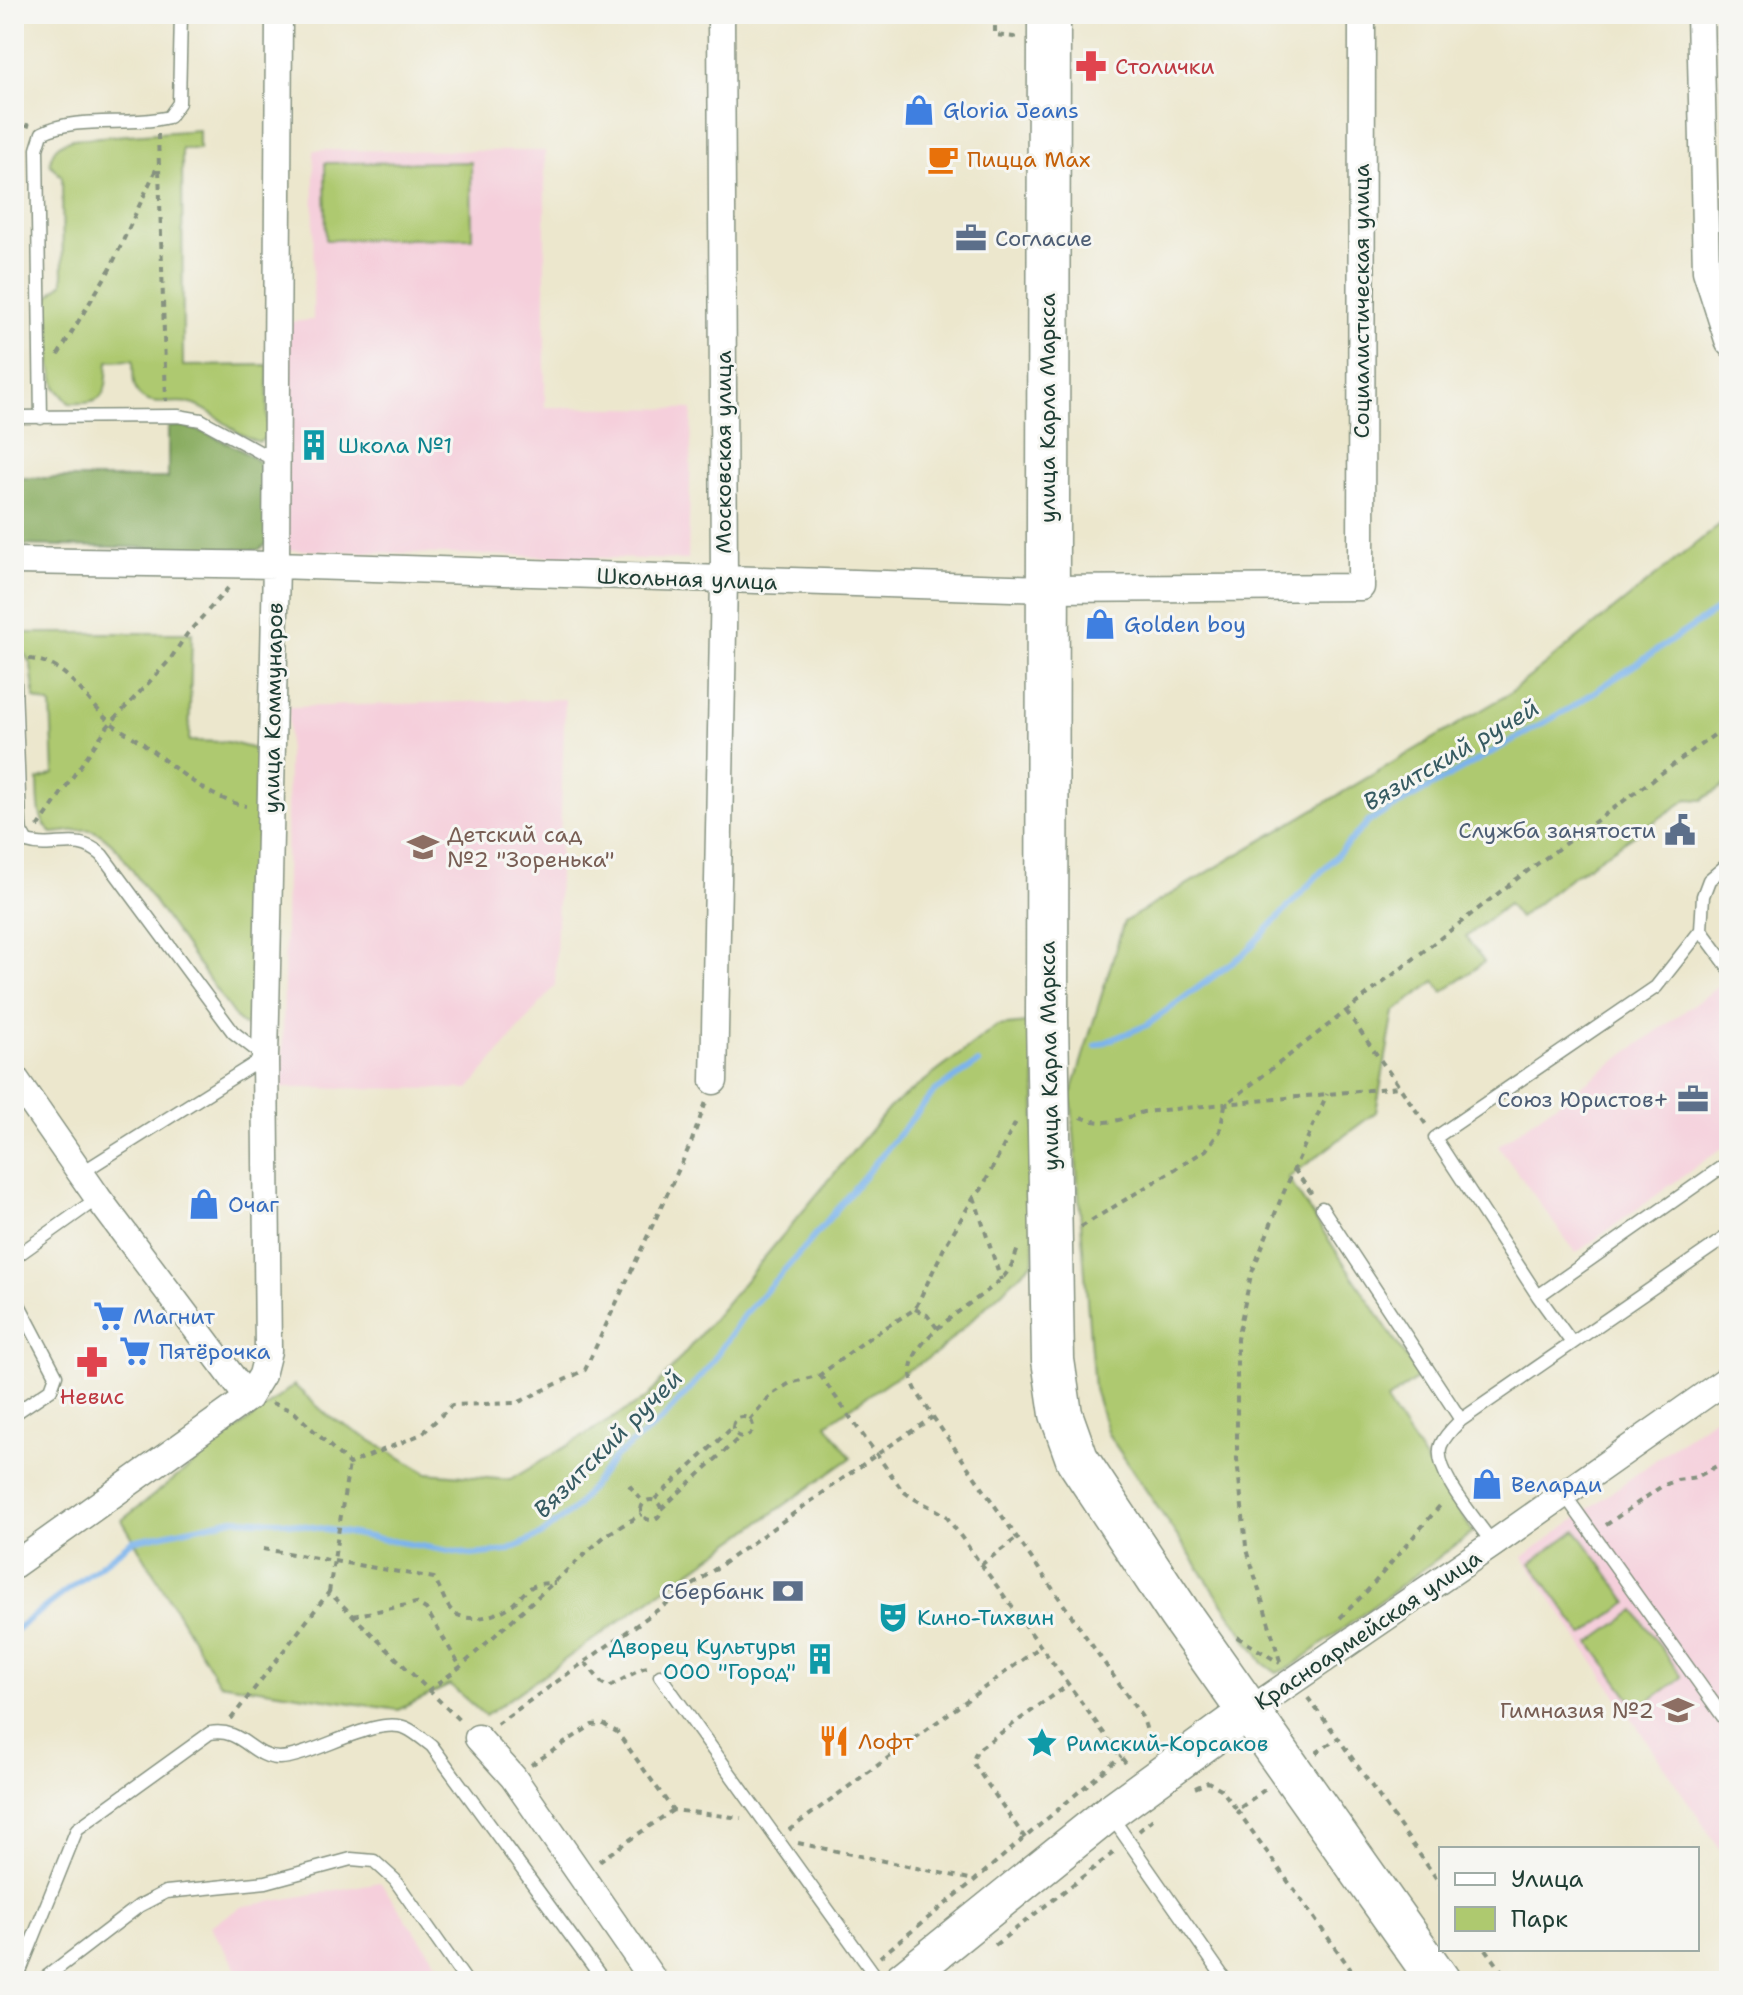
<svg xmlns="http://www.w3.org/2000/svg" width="1743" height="1995" viewBox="0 0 1743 1995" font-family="'Shantell Sans',sans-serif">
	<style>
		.built { fill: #f5cfdb }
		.green { fill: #aec96f; stroke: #668352; stroke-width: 2 }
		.forest { fill: #8aad62; stroke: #54754b; stroke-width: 2 }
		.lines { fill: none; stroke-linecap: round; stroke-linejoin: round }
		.stream { stroke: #7cb4ec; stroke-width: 6 }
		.lane-casing { stroke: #869280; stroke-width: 15 }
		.street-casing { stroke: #869280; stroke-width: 29 }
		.secondary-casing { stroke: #869280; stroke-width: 39 }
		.primary-casing { stroke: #869280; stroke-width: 45 }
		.path { stroke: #869280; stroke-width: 4; stroke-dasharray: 6 6; stroke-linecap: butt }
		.lane { stroke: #fff; stroke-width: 12 }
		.street { stroke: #fff; stroke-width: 26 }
		.secondary { stroke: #fff; stroke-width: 36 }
		.primary { stroke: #fff; stroke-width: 42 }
		.path-bridge { stroke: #869280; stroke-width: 4; stroke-dasharray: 6 6; stroke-linecap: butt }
		.labels { text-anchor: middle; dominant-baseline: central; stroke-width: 6; stroke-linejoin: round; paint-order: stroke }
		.health-label { font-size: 22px; fill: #be3a42; stroke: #f6f6f2; text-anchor: start }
		.shop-label { font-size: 22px; fill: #366cbe; stroke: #f6f6f2; text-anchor: start }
		.food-label { font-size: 22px; fill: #c56008; stroke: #f6f6f2; text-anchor: start }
		.service-label { font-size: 22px; fill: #4e5e75; stroke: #f6f6f2; text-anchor: end }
		.street-label { font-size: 22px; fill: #1f3d34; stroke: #f6f6f2 }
		.culture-label { font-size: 22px; fill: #0d838f; stroke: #f6f6f2; text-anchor: start }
		.education-label { font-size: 22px; fill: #785e54; stroke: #f6f6f2; text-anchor: start }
		.water-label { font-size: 24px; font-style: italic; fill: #365b62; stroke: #f6f6f2 }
	</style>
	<rect width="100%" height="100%" fill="#f6f6f2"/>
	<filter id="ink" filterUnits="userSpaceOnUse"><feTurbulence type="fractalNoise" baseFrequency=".0125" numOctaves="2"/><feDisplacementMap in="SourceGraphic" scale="16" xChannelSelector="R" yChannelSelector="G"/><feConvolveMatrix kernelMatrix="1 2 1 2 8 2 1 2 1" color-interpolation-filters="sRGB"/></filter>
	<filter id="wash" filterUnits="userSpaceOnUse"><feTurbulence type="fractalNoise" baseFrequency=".006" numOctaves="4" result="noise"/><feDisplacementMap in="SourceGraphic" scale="32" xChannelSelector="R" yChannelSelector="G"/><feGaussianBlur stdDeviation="1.8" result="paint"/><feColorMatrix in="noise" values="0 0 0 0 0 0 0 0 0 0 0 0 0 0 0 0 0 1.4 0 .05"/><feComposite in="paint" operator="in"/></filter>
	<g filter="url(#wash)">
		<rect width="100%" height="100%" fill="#ece7cd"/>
		<path class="built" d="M314,150L545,151V407L692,409L688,560L285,550L289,322L313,320Z
			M565,699L555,986L469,1089L282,1088L289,707Z
			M1729,979V1143L1576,1253L1498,1146Z
			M1729,1406V1863L1523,1557Z
			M380,1882L450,1981H244L210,1926L241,1907Z"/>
		<path class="green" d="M199,130V149H182L183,366L268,365L267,437L259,442C233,435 216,410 188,403C173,400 152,408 140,396C131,386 134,372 133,360L108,361C106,395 107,405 69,403L56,388L51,366L48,297L63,283L62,177L50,164C52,148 58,144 72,139Z
			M471,162L472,238L326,240L325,163Z
			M1729,517V782L1702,800L1688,799L1567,880L1519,918L1508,904L1466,937L1484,962L1443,992L1435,981L1394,1012L1376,1112L1288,1178L1419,1377L1386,1401L1473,1532L1293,1666L1277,1673L1263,1663L1108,1434L1094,1389L1071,1095L1124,922L1507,695Z
			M14,633H192L189,741L228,742L259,750V1023L251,1029L238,1021L118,850C92,822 88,830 52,833C36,820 39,800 38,780L54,774L51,705L35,699L31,665L24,653L14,649Z
			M1036,1022L1034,1261L937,1353L889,1381L827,1424L851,1458L485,1716L450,1685L398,1710L219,1683L122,1520L294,1385L327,1415L427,1473L510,1480L648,1397L889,1108L997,1026Z
			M1576,1530L1628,1602L1583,1635L1531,1563Z
			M1635,1611L1682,1677L1638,1709L1590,1643Z"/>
		<path class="forest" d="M184,426C212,434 247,450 268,470L267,544L258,550L14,545V478H168V427Z"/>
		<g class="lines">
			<path class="stream" d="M1096,1046L1147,1025L1244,954L1368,822L1572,707L1729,602
				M14,1631L132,1541L233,1519L279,1521L472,1555L507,1551L541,1535L575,1508L614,1458L663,1419L709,1367L744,1315L807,1245L935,1091L978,1063"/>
		</g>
	</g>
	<g filter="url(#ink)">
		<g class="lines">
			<defs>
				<path id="lane" d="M14,417L178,416L201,420L276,461
					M41,418L37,149L42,133C77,115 129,127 169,117L179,103L181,14
					M14,657L20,823L21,832L27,842C56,851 76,832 102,855L233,1032L265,1057L81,1173
					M1701,930L1729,968
					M1322,1208L1461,1420
					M14,1263L18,1255L98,1198
					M14,1295L56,1375L51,1389L14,1414
					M1538,1296L1435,1138L1656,987L1701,930L1703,896L1709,880L1729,863
					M1572,1343L1538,1296L1729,1162
					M1564,1494L1729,1725
					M1493,1544C1479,1523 1431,1469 1441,1445C1445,1435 1454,1427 1461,1420L1729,1235
					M660,1676L879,1981
					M1111,1816L1226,1981
					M16,1981L77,1829L210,1733C242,1727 252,1758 279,1758C314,1757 375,1715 406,1728C415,1732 424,1740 432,1746L604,1981
					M41,1981L139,1906L166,1892L266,1882L351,1859L374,1861L395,1880L466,1981"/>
				<path id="street" d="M1700,14L1706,271L1729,343
					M14,561L276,565L1046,589L1361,587L1362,14
					M14,1077L98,1198L248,1398
					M714,1081L724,580L721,14
					M14,1565L248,1398L262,1375L268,1351L265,1057L276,565L279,14
					M1249,1711L1493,1544L1729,1378
					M478,1738L513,1777L654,1981"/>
				<path id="secondary" d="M901,1981L1109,1813L1249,1711"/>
				<path id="primary" d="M1049,14L1047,1018L1053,1360L1061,1414L1077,1459L1179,1613L1439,1981"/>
			</defs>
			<use href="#lane" class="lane-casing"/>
			<use href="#street" class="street-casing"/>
			<use href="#secondary" class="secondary-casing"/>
			<use href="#primary" class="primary-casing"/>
			<path class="path" d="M995,14V35L1014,37L1016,44
				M14,121L30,126
				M158,134L166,401
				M58,355L110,269L158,165
				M29,659C68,662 84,699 110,722C121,731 135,737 146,746C177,769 207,798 246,806
				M38,827L108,726L169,661L187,634L229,587
				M14,864L20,854
				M1346,1011L1427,1126
				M1081,1117C1104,1127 1121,1120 1143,1112L1399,1087
				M1294,1169L1314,1197
				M974,1197L1001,1280
				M1081,1227L1206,1150L1220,1131L1225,1105L1518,878L1729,724
				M915,1309L927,1315L937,1328
				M820,1375L902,1490C916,1502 932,1506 946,1516L1127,1765
				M272,1403L293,1411L349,1464L422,1434L452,1405L517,1403L585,1370L691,1143L706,1102
				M733 1427a10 10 0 1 1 20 0a10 10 0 1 1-20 0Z
				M933,1417L1142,1717C1148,1731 1149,1738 1142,1752
				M750,1420L772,1394L790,1383L820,1375L869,1338L915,1309L945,1246L974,1197L981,1190L1017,1120
				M629,1485L643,1502
				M655,1499L733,1427
				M641 1510a10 10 0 1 1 20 0a10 10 0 1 1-20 0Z
				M661,1509L740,1437
				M1606,1525L1662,1486L1677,1480L1697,1477L1729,1459
				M263,1549L434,1578C441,1588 444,1603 452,1611C467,1625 498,1616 512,1605C518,1600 523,1593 530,1588C538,1583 546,1583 555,1583
				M981,1565L1017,1538
				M353,1616L416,1603L426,1609L460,1666
				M1340,1618L1368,1590L1443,1502
				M1237,1637L1280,1663
				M1280,1661L1246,1546L1237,1459V1339L1251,1275L1280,1201L1327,1094
				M585,1662L602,1683L609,1687L643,1668L649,1667
				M428,1691L460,1667L606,1535L642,1514
				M1308,1698L1338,1738
				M231,1719L329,1592L462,1723
				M497,1724L876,1455L933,1417C926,1405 915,1392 912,1379C901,1340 977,1303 1000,1280C1010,1272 1014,1260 1018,1248
				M1316,1753L1338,1738L1441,1885
				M531,1765L592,1725L603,1724L617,1732L673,1810L741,1818
				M1195,1788L1208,1782L1221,1789L1237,1810L1267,1788
				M1237,1810L1359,1981
				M789,1830L1040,1647
				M1139,1831L1153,1819
				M1025,1838L975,1766L974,1758L977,1750L1068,1685
				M798,1843L974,1880
				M599,1861L673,1810
				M995,1945L1117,1850
				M1486,1949L1509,1981
				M880,1957L975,1880L1121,1756
				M847,1981L857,1974
				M1725,1981L1729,1978"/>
			<use href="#lane" class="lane"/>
			<use href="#street" class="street"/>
			<use href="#secondary" class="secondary"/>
			<use href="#primary" class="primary"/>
			<path class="path-bridge" d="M329,1592L349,1464"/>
		</g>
	</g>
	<defs>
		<symbol id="pharmacy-bare" viewBox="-9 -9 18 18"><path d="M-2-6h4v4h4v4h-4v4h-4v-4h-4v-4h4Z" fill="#e0444e" stroke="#f6f6f2" stroke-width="2.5" paint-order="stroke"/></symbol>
		<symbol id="shop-bare" viewBox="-9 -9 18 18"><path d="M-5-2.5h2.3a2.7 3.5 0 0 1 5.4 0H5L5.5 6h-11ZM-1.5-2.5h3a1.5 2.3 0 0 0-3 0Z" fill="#3f7fe0" stroke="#f6f6f2" stroke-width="2.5" paint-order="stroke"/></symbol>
		<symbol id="cafe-bare" viewBox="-9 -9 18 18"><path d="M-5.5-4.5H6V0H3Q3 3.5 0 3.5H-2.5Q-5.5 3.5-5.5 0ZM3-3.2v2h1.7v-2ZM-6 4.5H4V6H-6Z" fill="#e8710a" stroke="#f6f6f2" stroke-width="2.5" paint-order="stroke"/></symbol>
		<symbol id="office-bare" viewBox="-9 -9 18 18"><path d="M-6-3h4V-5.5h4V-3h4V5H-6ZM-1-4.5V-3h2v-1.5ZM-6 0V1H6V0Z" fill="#5c6f8a" stroke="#f6f6f2" stroke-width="2.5" paint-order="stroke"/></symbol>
		<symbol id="building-bare" viewBox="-9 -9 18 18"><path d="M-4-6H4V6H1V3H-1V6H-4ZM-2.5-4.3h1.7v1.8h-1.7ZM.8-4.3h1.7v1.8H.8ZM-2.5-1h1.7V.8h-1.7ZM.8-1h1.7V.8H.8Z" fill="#0f9aa8" stroke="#f6f6f2" stroke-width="2.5" paint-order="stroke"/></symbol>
		<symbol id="civic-bare" viewBox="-9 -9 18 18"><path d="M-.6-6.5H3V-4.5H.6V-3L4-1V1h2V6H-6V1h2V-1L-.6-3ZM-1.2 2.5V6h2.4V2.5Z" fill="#5c6f8a" stroke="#f6f6f2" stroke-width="2.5" paint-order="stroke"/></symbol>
		<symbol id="school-bare" viewBox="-9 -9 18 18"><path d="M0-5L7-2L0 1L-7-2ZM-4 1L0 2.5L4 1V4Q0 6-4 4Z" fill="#8d6e63" stroke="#f6f6f2" stroke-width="2.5" paint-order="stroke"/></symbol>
		<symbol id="supermarket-bare" viewBox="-9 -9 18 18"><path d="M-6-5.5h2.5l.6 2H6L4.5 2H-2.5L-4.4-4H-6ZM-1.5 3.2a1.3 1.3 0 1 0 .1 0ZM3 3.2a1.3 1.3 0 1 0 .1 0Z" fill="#3f7fe0" stroke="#f6f6f2" stroke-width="2.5" paint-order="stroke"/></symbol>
		<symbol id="bank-bare" viewBox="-9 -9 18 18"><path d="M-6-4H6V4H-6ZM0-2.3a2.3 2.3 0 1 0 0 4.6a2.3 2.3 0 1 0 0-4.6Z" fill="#5c6f8a" stroke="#f6f6f2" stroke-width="2.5" paint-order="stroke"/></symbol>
		<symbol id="theatre-bare" viewBox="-9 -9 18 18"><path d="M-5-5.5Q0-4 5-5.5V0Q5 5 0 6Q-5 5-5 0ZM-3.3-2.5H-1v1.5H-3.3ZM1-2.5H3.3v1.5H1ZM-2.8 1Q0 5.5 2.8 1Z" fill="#0f9aa8" stroke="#f6f6f2" stroke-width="2.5" paint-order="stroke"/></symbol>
		<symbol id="restaurant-bare" viewBox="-9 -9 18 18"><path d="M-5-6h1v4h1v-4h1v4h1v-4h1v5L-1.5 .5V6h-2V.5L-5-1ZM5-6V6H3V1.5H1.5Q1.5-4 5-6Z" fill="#e8710a" stroke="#f6f6f2" stroke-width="2.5" paint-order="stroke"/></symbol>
		<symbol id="sight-bare" viewBox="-9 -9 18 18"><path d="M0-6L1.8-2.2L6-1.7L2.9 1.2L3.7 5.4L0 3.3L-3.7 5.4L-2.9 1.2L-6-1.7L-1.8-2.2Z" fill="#0f9aa8" stroke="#f6f6f2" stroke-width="2.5" paint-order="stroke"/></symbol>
	</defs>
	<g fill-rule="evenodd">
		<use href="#pharmacy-bare" x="1069" y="44" width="44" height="44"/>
		<use href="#shop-bare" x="897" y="88" width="44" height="44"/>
		<use href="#cafe-bare" x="921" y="137" width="44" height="44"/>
		<use href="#office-bare" x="949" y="216" width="44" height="44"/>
		<use href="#building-bare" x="292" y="423" width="44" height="44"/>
		<use href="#shop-bare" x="1078" y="602" width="44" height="44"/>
		<use href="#civic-bare" x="1658" y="808" width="44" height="44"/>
		<use href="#school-bare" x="401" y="825" width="44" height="44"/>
		<use href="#office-bare" x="1671" y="1077" width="44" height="44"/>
		<use href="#shop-bare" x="182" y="1182" width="44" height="44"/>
		<use href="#supermarket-bare" x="87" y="1294" width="44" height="44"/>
		<use href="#supermarket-bare" x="113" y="1329" width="44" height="44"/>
		<use href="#pharmacy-bare" x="70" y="1340" width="44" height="44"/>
		<use href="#shop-bare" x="1465" y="1462" width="44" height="44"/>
		<use href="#bank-bare" x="766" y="1569" width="44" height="44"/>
		<use href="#theatre-bare" x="871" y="1595" width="44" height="44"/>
		<use href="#building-bare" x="798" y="1637" width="44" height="44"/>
		<use href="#school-bare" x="1656" y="1688" width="44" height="44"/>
		<use href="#restaurant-bare" x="812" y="1719" width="44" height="44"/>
		<use href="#sight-bare" x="1020" y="1721" width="44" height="44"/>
	</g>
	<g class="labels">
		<g class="health-label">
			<text x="1115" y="66">Столички</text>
			<text x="92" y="1396" text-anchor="middle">Невис</text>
		</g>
		<g class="shop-label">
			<text x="943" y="110">Gloria Jeans</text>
			<text x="1124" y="624">Golden boy</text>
			<text x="228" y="1204">Очаг</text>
			<text x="133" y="1316">Магнит</text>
			<text x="159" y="1351">Пятёрочка</text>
			<text x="1511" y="1484">Веларди</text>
		</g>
		<g class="food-label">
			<text x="967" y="159">Пицца Max</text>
			<text x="858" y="1741">Лофт</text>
		</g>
		<g class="service-label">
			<text x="995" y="238" text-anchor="start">Согласие</text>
			<text x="1656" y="830">Служба занятости</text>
			<text x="1669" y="1099">Союз Юристов+</text>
			<text x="764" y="1591">Сбербанк</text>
		</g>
		<g class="street-label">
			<text transform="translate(1361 301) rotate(-90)">Социалистическая улица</text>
			<text transform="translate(1047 408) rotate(-90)">улица Карла Маркса</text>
			<text transform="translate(723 452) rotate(-90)">Московская улица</text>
			<text transform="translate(687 579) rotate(2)">Школьная улица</text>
			<text transform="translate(273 708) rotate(-89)">улица Коммунаров</text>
			<text transform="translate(1049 1056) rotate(-91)">улица Карла Маркса</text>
			<text transform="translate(1368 1630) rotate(-34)">Красноармейская улица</text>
		</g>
		<g class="culture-label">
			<text x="338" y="445">Школа №1</text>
			<text x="917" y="1617">Кино-Тихвин</text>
			<text x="796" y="1646" text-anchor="end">Дворец Культуры<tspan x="796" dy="25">ООО "Город"</tspan></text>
			<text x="1066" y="1743">Римский-Корсаков</text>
		</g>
		<g class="education-label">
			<text x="447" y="834">Детский сад<tspan x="447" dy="25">№2 "Зоренька"</tspan></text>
			<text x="1654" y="1710" text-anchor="end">Гимназия №2</text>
		</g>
		<g class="water-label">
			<text transform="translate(1451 755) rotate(-30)">Вязитский ручей</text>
			<text transform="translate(608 1444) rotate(-45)">Вязитский ручей</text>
		</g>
	</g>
	<rect width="1743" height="1995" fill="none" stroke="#f6f6f2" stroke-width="48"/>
	<rect x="1439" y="1847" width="260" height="104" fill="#f6f6f2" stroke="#a0aca6" stroke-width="2"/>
	<rect x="1455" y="1873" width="40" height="12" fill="#ffffff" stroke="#a0aca6" stroke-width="2"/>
	<text x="1511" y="1887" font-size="24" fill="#1f3d34">Улица</text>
	<rect x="1455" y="1907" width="40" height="24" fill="#aec96f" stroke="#a0aca6" stroke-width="2"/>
	<text x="1511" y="1927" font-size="24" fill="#1f3d34">Парк</text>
</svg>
